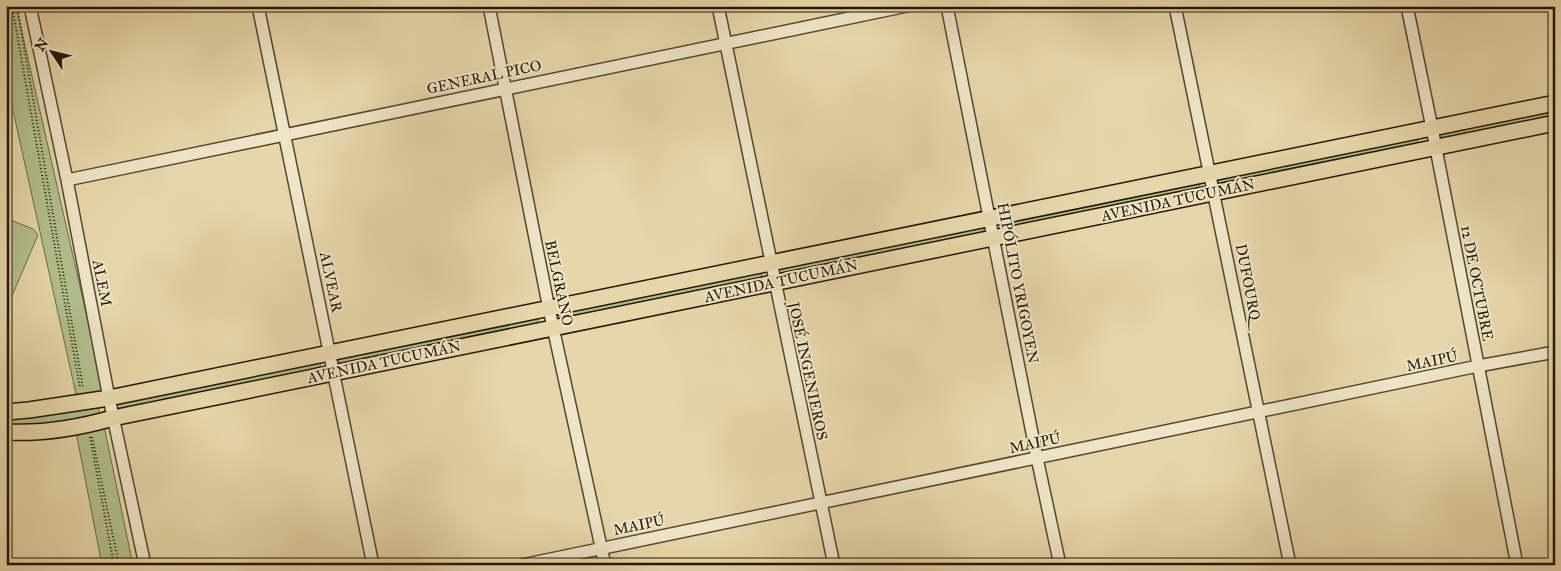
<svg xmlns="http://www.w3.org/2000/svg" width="1561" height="571" viewBox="0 0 1561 571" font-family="'IM FELL Great Primer',serif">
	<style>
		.green { fill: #b1be8b; stroke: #6a6a48 }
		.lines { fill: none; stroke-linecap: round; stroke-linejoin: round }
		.minor-casing { stroke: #54462e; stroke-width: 14 }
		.major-casing { stroke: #231605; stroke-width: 18 }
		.path { stroke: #231605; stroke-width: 2; stroke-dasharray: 1 2.5; stroke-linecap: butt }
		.minor { stroke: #efe4c7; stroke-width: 11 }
		.major { stroke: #e6d6a9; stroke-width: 15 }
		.labels { text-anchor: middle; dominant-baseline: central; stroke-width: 4; stroke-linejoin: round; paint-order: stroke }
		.street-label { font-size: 15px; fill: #231605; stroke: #efe4c7 }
	</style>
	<rect width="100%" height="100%" fill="#e6d6a9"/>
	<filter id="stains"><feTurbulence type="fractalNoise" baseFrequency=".004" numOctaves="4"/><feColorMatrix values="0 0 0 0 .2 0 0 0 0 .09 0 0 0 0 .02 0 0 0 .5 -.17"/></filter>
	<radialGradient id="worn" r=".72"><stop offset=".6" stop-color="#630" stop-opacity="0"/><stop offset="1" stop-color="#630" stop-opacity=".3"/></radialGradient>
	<path class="green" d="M6,6H16L105,396L78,403L6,79Z
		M1555,107V115L1443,139L1440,135L1446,129Z
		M1419,138L1416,144L1219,183L1217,180Z
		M1195,179L1200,184L1198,188L1002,229L999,225L1001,219Z
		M6,218L33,229L38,235L6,310Z
		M975,223L983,228V232L930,244L780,273L777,270L778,265Z
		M760,270L762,276L761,278L563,319L558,316L557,311Z
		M533,314L539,319L536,324L344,364L338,361L341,356Z
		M317,361L321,365L316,369L120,409L115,405L119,401Z
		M97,401L101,421L6,428V412Z
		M104,426L133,565H102L76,432Z"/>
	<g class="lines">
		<defs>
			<path id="minor" d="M30,6L67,180L109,398L145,565
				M258,6L373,565
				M489,6L549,309L605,565
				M718,6L834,565
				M947,6L1037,458L1060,565
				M1175,6L1290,565
				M1407,6L1432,128L1517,565
				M67,180L907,6
				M522,565L1478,366L1555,352"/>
			<path id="major" d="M6,412L29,410L109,398L1555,103
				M6,432C43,434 78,428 113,418L1555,123"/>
		</defs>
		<use href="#minor" class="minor-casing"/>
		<use href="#major" class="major-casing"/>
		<path class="path" d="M12,6L80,388
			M17,6L83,388
			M90,437L114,565
			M92,437L119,565"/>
		<use href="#minor" class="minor"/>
		<use href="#major" class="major"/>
	</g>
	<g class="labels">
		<g class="street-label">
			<text transform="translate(484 77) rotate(-12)">GENERAL PICO</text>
			<text transform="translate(1178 200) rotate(-12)">AVENIDA TUCUMÁN</text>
			<text transform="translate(781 281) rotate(-12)">AVENIDA TUCUMÁN</text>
			<text transform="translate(331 282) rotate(78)">ALVEAR</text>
			<text transform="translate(1248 282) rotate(79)">DUFOURQ</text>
			<text transform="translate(102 283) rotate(79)">ALEM</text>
			<text transform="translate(559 283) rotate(78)">BELGRANO</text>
			<text transform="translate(1018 283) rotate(79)">HIPÓLITO YRIGOYEN</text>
			<text transform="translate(1477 283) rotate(79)">12 DE OCTUBRE</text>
			<text transform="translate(1432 361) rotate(-12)">MAIPÚ</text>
			<text transform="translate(384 362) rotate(-12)">AVENIDA TUCUMÁN</text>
			<text transform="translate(808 371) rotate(78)">JOSÉ INGENIEROS</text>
			<text transform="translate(1035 443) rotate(-12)">MAIPÚ</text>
			<text transform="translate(639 525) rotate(-12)">MAIPÚ</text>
		</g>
	</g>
	<rect width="1561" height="571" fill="none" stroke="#e6d6a9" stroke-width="25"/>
	<rect x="8" y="8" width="1546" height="556" fill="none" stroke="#231605" stroke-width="2.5"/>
	<rect x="12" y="12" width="1536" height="546" fill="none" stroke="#231605"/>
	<g transform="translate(52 52) rotate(305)" stroke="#efe4c7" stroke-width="4" paint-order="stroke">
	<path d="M0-4L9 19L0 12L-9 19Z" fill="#231605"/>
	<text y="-8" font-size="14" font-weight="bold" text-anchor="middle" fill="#231605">N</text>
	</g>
	<rect width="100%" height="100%" filter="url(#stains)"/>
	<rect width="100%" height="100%" fill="url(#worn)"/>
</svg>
